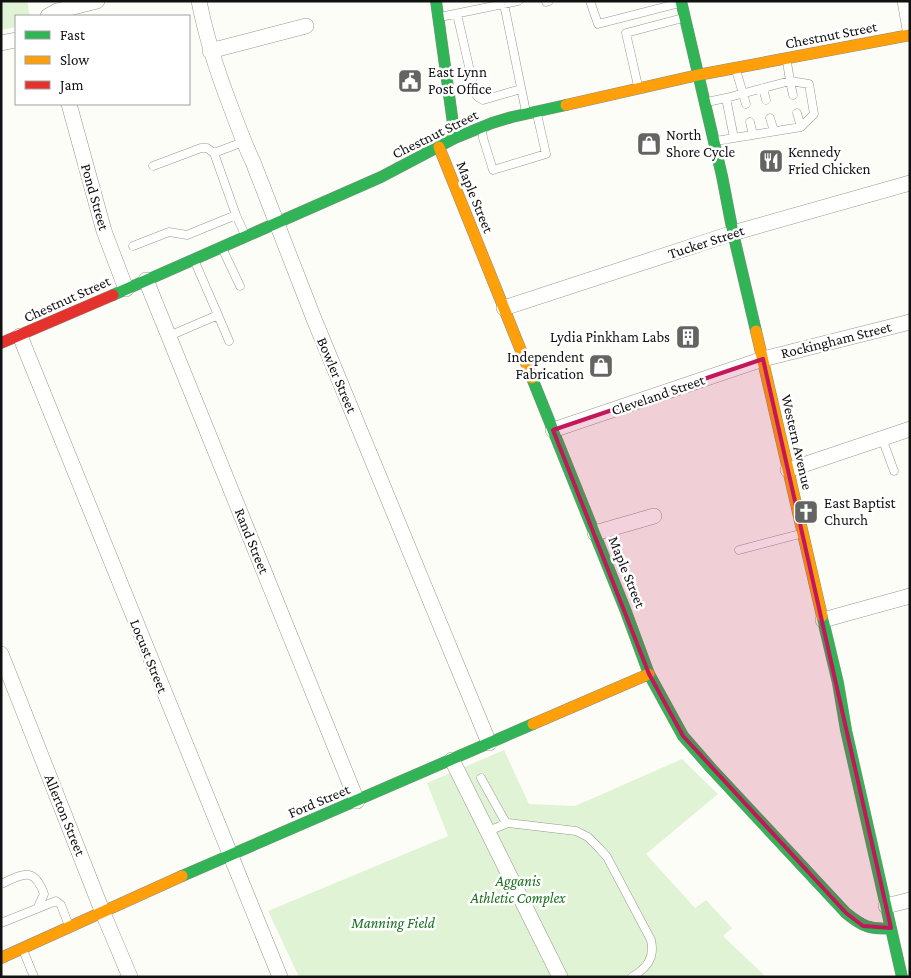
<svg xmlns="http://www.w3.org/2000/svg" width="911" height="978" viewBox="0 0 911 978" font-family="'Crimson Pro',serif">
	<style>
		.green { fill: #e0f4d5 }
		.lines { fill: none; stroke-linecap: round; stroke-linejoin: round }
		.lane-casing { stroke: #979795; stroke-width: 9 }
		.street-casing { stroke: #979795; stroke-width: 16 }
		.fast-casing { stroke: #8e8e8b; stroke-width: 12 }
		.slow-casing { stroke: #8e8e8b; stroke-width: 12 }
		.jam-casing { stroke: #8e8e8b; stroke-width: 12 }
		.lane { stroke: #fffffe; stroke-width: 8 }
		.street { stroke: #fffffe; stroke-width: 15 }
		.fast { stroke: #30b455; stroke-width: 11 }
		.slow { stroke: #ff9f0a; stroke-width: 11 }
		.jam { stroke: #e5322d; stroke-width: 11 }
		.marked { fill: #c2185b; fill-opacity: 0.2; stroke: #c2185b; stroke-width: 4; stroke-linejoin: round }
		.labels { text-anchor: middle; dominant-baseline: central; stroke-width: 5; stroke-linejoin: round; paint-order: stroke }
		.street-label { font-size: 15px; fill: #111; stroke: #fff }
		.poi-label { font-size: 15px; fill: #111; stroke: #fff; text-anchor: start }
		.park-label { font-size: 15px; font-style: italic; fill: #1b6f1e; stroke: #fff }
	</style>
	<rect width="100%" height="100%" fill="#fdfdf7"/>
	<path class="green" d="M1,1H27L30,16H16V27L1,30Z
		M504,750L529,804L575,806L682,759L718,794L646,854L695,908L706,900L732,928L723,936L766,977H299L268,911L448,836L427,783Z"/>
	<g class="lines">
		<defs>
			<path id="lane" d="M590,1L598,24L680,3
				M546,2L549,1
				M504,4L526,112
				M457,14L475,93L478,97L483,100L521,89
				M440,17L518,1
				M736,70L746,104
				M638,86L626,33L683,18
				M763,88L766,100
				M726,98L790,81L787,62
				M707,102L726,98L734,138L716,141
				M797,113L801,127
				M770,118L774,131
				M750,122L753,135
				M482,130L483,138L493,170L546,154L537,114
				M734,138L801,127L814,114L809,84L790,81L793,95
				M243,142L214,153L236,215L245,235
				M153,166L201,148H207L214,153
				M133,246L169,232L187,235L236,215
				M223,250L240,286
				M218,315L229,341
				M169,336L218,315L195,262
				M882,438L894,471
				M739,550L800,534
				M481,778L506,823
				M488,831L508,823L576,831L588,837L599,848L607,857L651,940C655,958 647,968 632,977
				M1,884C23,874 34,866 44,894L38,907
				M1,923L56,901L61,905L69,926
				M23,950L34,977"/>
			<path id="street" d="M199,1C206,37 217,71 230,105C237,124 244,143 253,162L314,319L489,743
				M905,1L910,29
				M48,16L57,11L97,1
				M1,43L16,40
				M210,51L306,26
				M69,104L104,231L126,289
				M146,280L357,801
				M504,308L733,233L910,183
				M20,336L280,977
				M553,430L763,359L910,322
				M788,470L910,429
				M595,533L654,516
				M823,620L910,596
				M1,654L103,913L130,977
				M452,760L560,977
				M886,906L910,900"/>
			<path id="fast" d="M436,1L455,138
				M681,1L722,176L733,233L756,331
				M113,295L381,177L455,138L492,123L512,117L566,105
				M532,378L625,609L649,674L683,736L710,767L846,913C862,926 870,930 891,928
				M822,616L838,683L846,730L902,977
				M182,876L533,724"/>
			<path id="slow" d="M566,105L698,75L910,35
				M439,147L532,378
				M756,331L822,616
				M533,724L649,674
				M1,958L182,876"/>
			<path id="jam" d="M1,343L113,295"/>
		</defs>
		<use href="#lane" class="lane-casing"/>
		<use href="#street" class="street-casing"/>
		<use href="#fast" class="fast-casing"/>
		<use href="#slow" class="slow-casing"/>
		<use href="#jam" class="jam-casing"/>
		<use href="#lane" class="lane"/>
		<use href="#street" class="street"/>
		<use href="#fast" class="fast"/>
		<use href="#slow" class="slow"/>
		<use href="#jam" class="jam"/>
	</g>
	<path class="marked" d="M763,359L891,928L863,926L846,913L683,736L649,674L553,430Z"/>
	<defs>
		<symbol id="civic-square" viewBox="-11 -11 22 22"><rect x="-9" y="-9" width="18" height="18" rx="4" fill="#646462" stroke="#fff"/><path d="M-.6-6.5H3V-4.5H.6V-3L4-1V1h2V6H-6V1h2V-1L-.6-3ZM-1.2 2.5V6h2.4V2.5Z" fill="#fff"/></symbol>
		<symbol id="shop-square" viewBox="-11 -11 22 22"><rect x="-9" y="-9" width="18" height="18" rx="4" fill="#646462" stroke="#fff"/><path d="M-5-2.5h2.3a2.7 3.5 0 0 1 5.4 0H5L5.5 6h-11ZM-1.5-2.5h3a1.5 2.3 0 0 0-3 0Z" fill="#fff"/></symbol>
		<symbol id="restaurant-square" viewBox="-11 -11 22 22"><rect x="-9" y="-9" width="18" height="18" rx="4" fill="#646462" stroke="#fff"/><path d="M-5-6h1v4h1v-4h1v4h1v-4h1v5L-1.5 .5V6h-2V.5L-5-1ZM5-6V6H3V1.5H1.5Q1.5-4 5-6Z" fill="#fff"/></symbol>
		<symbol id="building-square" viewBox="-11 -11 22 22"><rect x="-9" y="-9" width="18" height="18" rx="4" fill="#646462" stroke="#fff"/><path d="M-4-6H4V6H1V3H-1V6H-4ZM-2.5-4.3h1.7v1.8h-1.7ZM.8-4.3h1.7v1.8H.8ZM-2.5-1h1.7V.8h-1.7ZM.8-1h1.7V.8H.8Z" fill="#fff"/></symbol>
		<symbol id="church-square" viewBox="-11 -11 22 22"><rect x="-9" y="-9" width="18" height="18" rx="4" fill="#646462" stroke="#fff"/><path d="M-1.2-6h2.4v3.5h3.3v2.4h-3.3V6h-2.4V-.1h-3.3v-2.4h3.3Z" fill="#fff"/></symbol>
	</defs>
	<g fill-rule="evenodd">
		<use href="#civic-square" x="396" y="67" width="28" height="28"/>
		<use href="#shop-square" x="635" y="130" width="28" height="28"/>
		<use href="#restaurant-square" x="757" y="147" width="28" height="28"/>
		<use href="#building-square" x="674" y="323" width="28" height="28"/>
		<use href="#shop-square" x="587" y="352" width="28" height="28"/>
		<use href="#church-square" x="792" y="498" width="28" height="28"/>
	</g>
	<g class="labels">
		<g class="street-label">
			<text transform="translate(831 35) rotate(-11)">Chestnut Street</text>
			<text transform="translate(435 134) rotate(-26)">Chestnut Street</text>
			<text transform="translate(95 197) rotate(74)">Pond Street</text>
			<text transform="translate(475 197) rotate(68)">Maple Street</text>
			<text transform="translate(706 242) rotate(-18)">Tucker Street</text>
			<text transform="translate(67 299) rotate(-24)">Chestnut Street</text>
			<text transform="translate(836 340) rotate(-14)">Rockingham Street</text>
			<text transform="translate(337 375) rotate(67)">Bowler Street</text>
			<text transform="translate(658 395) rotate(-19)">Cleveland Street</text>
			<text transform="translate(797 442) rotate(77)">Western Avenue</text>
			<text transform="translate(252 541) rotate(68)">Rand Street</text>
			<text transform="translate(627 572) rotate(68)">Maple Street</text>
			<text transform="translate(149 656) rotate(68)">Locust Street</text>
			<text transform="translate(319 801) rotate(-23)">Ford Street</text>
			<text transform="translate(65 815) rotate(68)">Allerton Street</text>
		</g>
		<g class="poi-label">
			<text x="428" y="72">East Lynn<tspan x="428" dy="17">Post Office</tspan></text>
			<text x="666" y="135">North<tspan x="666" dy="17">Shore Cycle</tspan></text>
			<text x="788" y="152">Kennedy<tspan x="788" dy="17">Fried Chicken</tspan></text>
			<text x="670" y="337" text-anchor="end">Lydia Pinkham Labs</text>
			<text x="584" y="357" text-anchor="end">Independent<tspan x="584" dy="17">Fabrication</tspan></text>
			<text x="824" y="503">East Baptist<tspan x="824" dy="17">Church</tspan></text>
		</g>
		<g class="park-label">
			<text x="518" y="881">Agganis<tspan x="518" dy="17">Athletic Complex</tspan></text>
			<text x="393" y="923">Manning Field</text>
		</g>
	</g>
	<rect width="911" height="978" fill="none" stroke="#111111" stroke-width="5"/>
	<rect x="15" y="15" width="175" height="90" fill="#ffffff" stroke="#a0a0a0"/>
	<rect x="25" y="31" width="25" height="8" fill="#30b455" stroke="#a0a0a0"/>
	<text x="60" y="40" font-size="15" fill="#111111">Fast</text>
	<rect x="25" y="56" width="25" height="8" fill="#ff9f0a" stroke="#a0a0a0"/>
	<text x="60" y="65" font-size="15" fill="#111111">Slow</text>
	<rect x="25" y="81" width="25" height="8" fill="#e5322d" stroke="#a0a0a0"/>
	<text x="60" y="90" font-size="15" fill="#111111">Jam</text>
</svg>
